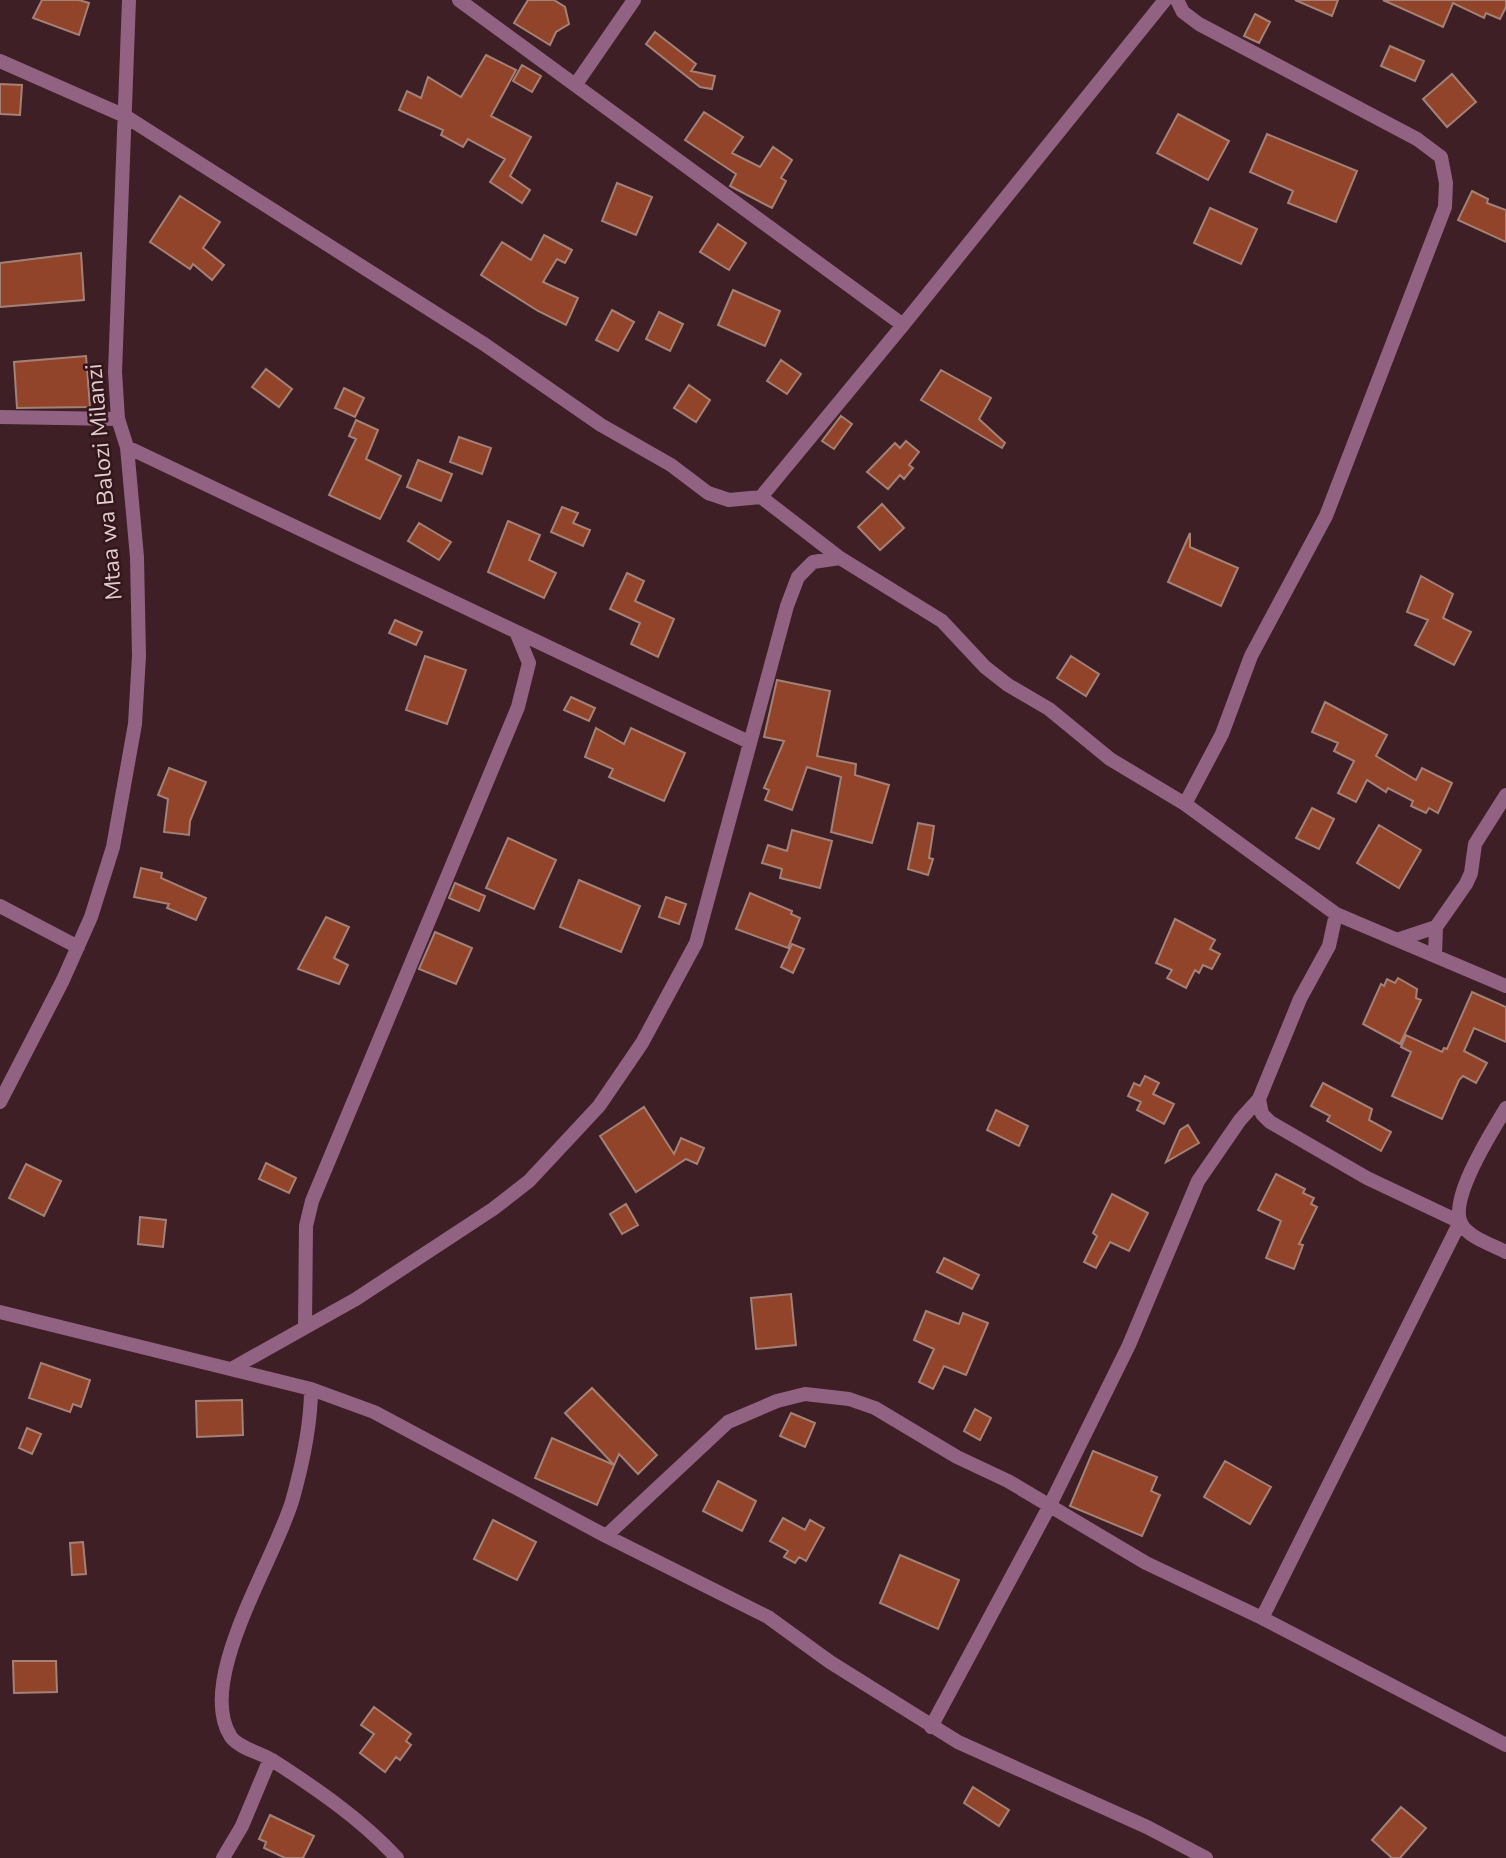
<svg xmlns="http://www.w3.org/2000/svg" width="1506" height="1858" viewBox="0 0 1506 1858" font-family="'Nunito Sans',sans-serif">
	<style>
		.building { fill: #92442a; stroke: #a48176; stroke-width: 2 }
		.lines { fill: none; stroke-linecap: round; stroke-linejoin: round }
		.street { stroke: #926283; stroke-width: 14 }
		.labels { text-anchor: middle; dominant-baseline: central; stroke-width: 5; stroke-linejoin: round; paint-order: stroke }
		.street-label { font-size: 23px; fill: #e1ccce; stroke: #33161b }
	</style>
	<rect width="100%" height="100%" fill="#3d1f25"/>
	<path class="building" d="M42,0H79L89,3L79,35L33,18Z
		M528,0H554L565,7L569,24L556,32L550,45L514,23Z
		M1295,0H1338L1332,16Z
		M1383,0H1506V7L1500,19L1486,13L1484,18L1453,3L1443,27Z
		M1255,14L1270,22L1259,43L1244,36Z
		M655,32L696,64L691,71L715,76L712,89L700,87L646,44Z
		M1390,46L1424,61L1415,81L1381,66Z
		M486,55L516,70L491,116L531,137L510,176L530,190L522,203L490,182L505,159L468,139L463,147L441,135L443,130L399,110L407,91L421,98L428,77L461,97Z
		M522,65L541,76L532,92L513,81Z
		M1452,74L1476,102L1447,127L1423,99Z
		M0,84L22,85L20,115L0,114Z
		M704,112L743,137L732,153L760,167L773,147L792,160L781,178L786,181L772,208L730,186L736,174L685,140Z
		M1178,114L1229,141L1208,180L1157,153Z
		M1267,134L1357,171L1336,222L1288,203L1293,191L1250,172Z
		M617,183L652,197L636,235L602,221Z
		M1472,191L1488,199L1487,203L1506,210V242L1458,220Z
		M180,196L220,222L203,248L224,265L212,280L193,264L190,269L150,242Z
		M1210,208L1257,229L1241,264L1194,243Z
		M718,224L746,243L729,270L700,252Z
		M544,235L572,250L565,263L557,259L543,282L578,298L566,325L538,311L481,275L502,242L531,260Z
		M81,253L84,300L0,307V263Z
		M733,290L780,311L765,346L718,325Z
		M612,310L634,322L618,351L596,340Z
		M659,312L683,324L670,351L646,339Z
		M86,356L90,407L17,408L14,362Z
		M781,360L801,374L787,394L767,381Z
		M266,369L292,389L279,407L252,387Z
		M941,370L991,398L979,419L1005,443L1002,448L921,400Z
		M689,385L710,400L696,422L674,408Z
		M344,388L364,398L355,417L335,408Z
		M841,416L852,424L834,449L822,441Z
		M356,420L378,430L366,459L401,476L380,519L329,495L356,439L349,436Z
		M459,437L491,448L482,474L450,462Z
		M906,441L919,452L909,465L913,468L904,479L900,475L888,489L867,472L895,443L900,448Z
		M418,460L452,474L441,501L407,487Z
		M882,504L904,528L880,550L858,527Z
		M562,507L578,513L573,523L590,530L583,546L551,532Z
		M508,521L540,535L529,560L556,573L544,598L488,572Z
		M419,523L451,542L439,560L408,541Z
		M1190,533V547L1238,568L1221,606L1168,582Z
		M627,573L644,581L635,601L674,619L658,657L631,644L640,623L610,609Z
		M1421,576L1453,594L1443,618L1471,632L1454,665L1415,645L1428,620L1407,612Z
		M395,620L422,632L416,645L389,633Z
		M425,656L466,670L447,724L406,710Z
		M1071,656L1099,674L1086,696L1057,678Z
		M777,680L830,691L817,756L856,764L855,775L889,785L872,843L831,832L841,777L807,767L792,810L765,800L769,790L764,788L784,741L764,737Z
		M571,697L595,708L589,721L564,710Z
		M1325,702L1387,735L1376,756L1416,780L1422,768L1452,783L1438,813L1429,808L1426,813L1411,806L1413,801L1388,788L1386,792L1367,780L1356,802L1338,793L1354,761L1334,751L1338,743L1312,732Z
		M596,728L624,744L631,728L685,753L664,801L609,777L613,769L585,757Z
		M169,768L206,782L190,821L189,835L164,832L168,799L158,795Z
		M1312,808L1334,819L1319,849L1296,838Z
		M918,823L934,826L929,858L933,859L928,875L908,869Z
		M1379,825L1421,850L1399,888L1357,863Z
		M792,830L832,841L820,888L780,878L782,869L762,863L768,845L787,851Z
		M508,838L556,860L534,909L486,888Z
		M141,868L162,873L161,878L206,898L196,920L167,908L169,904L134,897Z
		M579,880L640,906L621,952L560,927Z
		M455,883L485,896L479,911L449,898Z
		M750,893L792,911L791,914L800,918L788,948L736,929Z
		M666,897L686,904L679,924L659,917Z
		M326,917L349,927L334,958L348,965L339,984L298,969Z
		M1175,919L1215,940L1210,949L1220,954L1212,969L1203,965L1199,973L1195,970L1186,988L1167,978L1172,970L1156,963Z
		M435,932L472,948L456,984L419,969Z
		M792,944L804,949L793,973L781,967Z
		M1398,978L1417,989L1416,998L1421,1000L1400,1044L1363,1024L1381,984L1384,986L1387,979L1395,983Z
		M1472,992L1506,1007V1042L1474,1028L1464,1051L1487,1063L1476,1083L1463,1076L1459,1080L1442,1119L1392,1096L1411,1052L1401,1047L1406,1035L1442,1052L1444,1048L1447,1049Z
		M1145,1076L1159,1083L1153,1094L1174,1104L1164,1124L1137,1110L1141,1102L1128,1096L1134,1083L1140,1086Z
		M1323,1083L1372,1109L1369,1120L1391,1132L1381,1151L1327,1121L1330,1116L1311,1106Z
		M644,1107L674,1154L681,1138L704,1148L697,1164L686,1159L636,1192L600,1136Z
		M996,1110L1028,1126L1019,1146L987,1130Z
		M1188,1125L1199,1143L1166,1162L1180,1130Z
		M266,1163L296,1178L289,1193L259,1179Z
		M26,1164L61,1181L44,1216L9,1198Z
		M1276,1174L1305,1189L1303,1193L1314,1198L1311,1204L1317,1207L1299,1244L1303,1245L1294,1269L1266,1258L1281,1221L1258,1210Z
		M1112,1194L1148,1213L1129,1251L1110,1242L1096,1268L1084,1262L1097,1236L1093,1233Z
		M626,1204L638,1225L622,1234L610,1214Z
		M140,1217L166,1220L163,1247L138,1244Z
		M944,1258L979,1275L972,1289L937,1272Z
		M791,1294L796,1345L756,1349L751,1298Z
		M926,1311L959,1324L963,1313L988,1323L966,1375L944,1366L933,1389L919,1382L934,1349L914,1340Z
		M41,1363L90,1380L81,1407L73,1404L70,1412L29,1398Z
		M592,1388L657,1455L638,1474L619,1454L597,1505L535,1478L552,1438L614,1465L565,1413Z
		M242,1400L243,1435L197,1437L196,1401Z
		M975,1409L991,1418L980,1440L964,1431Z
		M791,1413L815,1423L805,1447L780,1436Z
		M27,1428L41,1434L32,1454L19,1448Z
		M1093,1451L1157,1477L1151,1491L1160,1495L1142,1536L1070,1506Z
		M1225,1461L1271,1487L1250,1524L1204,1497Z
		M718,1481L756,1501L742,1531L703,1511Z
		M783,1518L805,1530L810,1520L824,1528L806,1561L799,1557L795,1563L784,1557L788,1551L770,1541Z
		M493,1520L536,1542L517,1580L474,1559Z
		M83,1542L86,1574L72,1575L70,1543Z
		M900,1555L959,1580L938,1629L880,1603Z
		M13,1661H56L57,1692L14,1693Z
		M374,1707L411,1734L406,1741L411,1745L400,1760L396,1757L385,1772L360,1753L374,1734L361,1725Z
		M973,1787L1009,1810L999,1826L964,1803Z
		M1401,1807L1426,1828L1400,1858H1392L1372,1840Z
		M270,1815L314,1836L303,1858H285L264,1848L266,1842L259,1839Z"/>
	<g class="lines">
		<path class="street" d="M459,0L903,325
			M1177,0L1183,12L1199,24L1417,139L1441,157L1446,183L1445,207L1326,516L1251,656L1222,734L1185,804
			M0,61L125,116L484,344L601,425L671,465L708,493L729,500L761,497L903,325L1165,0
			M576,84L634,0
			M0,417L118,419
			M127,447L749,742
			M761,497L840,558
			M0,906L78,947
			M1400,939L1436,927
			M1435,955L1436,927L1466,884L1471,873L1475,844L1506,795
			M1259,1099L1262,1114L1270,1122L1367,1178L1460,1222L1262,1618
			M0,1102L63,980L91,917L113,847L135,724L139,656L137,557L127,447L118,419L115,372L129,0
			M1506,1108C1493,1130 1449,1198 1461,1223C1467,1237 1493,1245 1506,1252
			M0,1312L311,1389L374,1412L606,1536L768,1617L830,1662L958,1742L1147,1827L1206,1858
			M305,1326L306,1226L312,1201L518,707L529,663L517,634
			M233,1368L356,1299L493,1209L529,1181L599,1106L642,1043L696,943L787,606L798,577L813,562L840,558L942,621L985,667L1008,685L1049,709L1110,759L1185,804L1336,914L1506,986
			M311,1389C311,1426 303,1462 293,1498C277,1557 194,1681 231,1737C239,1748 261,1753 272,1760C317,1789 361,1819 397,1858
			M606,1536L728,1422L777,1401L805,1394L849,1399L875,1408L957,1457L1008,1481L1146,1563L1262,1618L1506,1745
			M931,1727L1049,1507L1129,1345L1198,1181L1240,1120L1259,1099L1300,999L1329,946L1336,914
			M223,1858L242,1826L270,1759"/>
	</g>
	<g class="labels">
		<g class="street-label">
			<text transform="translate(104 482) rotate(-95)">Mtaa wa Balozi Milanzi</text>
		</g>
	</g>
</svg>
